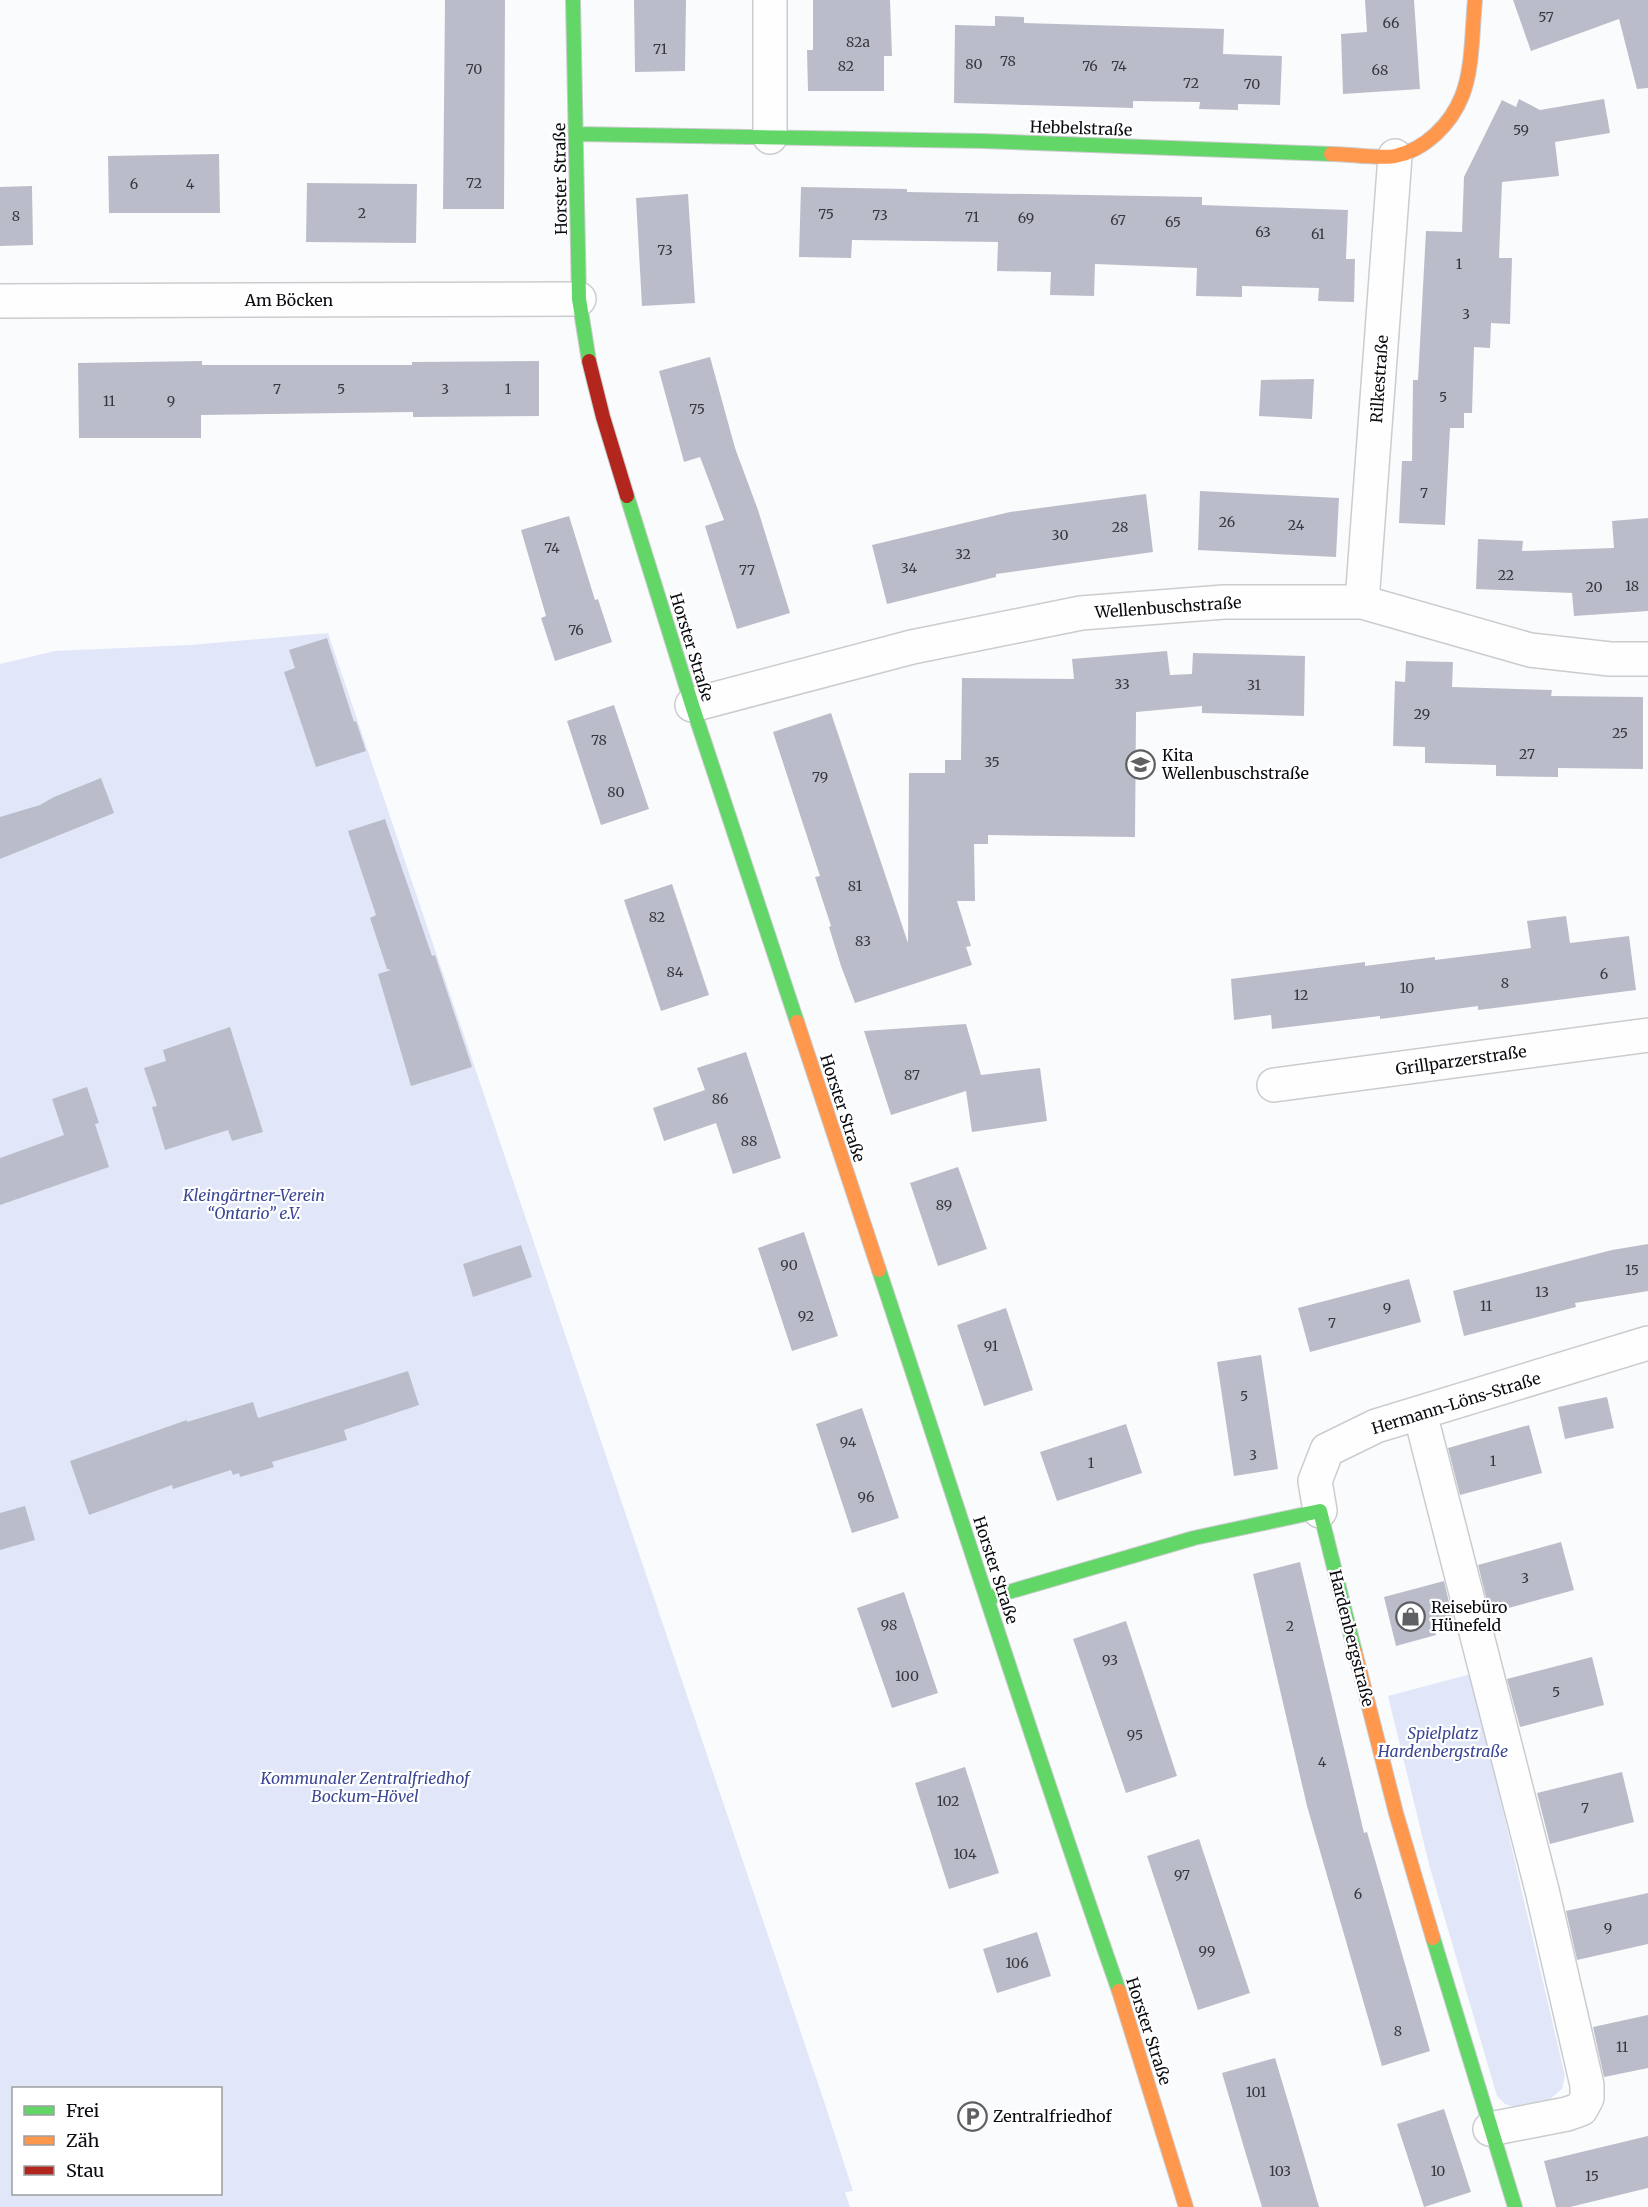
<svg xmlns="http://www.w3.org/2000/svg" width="1648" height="2207" viewBox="0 0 1648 2207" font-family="Merriweather,serif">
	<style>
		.green { fill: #e1e7f9; fill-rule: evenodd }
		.building { fill: #babdc9 }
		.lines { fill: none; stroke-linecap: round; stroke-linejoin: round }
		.street-casing { stroke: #cbcccf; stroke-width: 36 }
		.fast-casing { stroke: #cbcccf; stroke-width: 16 }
		.slow-casing { stroke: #cbcccf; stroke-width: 16 }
		.jam-casing { stroke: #cbcccf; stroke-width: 16 }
		.street { stroke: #fefeff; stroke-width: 33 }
		.fast { stroke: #63d668; stroke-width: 14 }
		.slow { stroke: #ff974d; stroke-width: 14 }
		.jam { stroke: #b3261e; stroke-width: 14 }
		.labels { text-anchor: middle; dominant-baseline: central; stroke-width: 4.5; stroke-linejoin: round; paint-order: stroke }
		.number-label { font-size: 14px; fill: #37383f }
		.street-label { font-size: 16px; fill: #0b0c11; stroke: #fff }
		.poi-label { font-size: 16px; fill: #0b0c11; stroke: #fff; text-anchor: start }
		.park-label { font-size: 16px; font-style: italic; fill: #3b4794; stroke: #fff }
	</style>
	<rect width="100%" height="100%" fill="#fafbfc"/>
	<path class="green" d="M328,633L823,2098L853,2191L845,2192L850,2207H0V664L55,651L190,645ZM14,2088H220V2194H14Z
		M1471,1674L1565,2076L1562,2089L1550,2099L1514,2107L1505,2104L1497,2096L1430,1868L1388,1696Z"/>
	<path class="building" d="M445,0H505L504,209H443Z
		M634,0H686L685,71L635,72Z
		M813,0H890L892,56H884V91H808L807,50H813Z
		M1365,0H1414L1420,89L1343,94L1341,34L1367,32Z
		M1513,0H1648V88L1637,89L1619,19L1531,51Z
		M995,16L1024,17V23L1224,29L1223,54L1282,56L1280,105L1238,104V110L1199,109L1200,102L1133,101V108L954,103L955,25L995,26Z
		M1519,99L1540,110L1604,99L1610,133L1555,142L1559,176L1502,182L1499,258H1512L1510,324L1491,323L1490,348L1474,347L1472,413H1464V428H1450L1445,525L1399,523L1402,461H1412L1413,380H1418L1426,231L1462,232L1464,177L1502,100L1516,107Z
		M219,154L220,213H109L108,156Z
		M307,183L417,184L416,243L306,242Z
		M32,186L33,245L0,246V187Z
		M801,187L907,189V192L1202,197V205L1348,210L1346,259H1355L1354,302L1318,301L1319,288L1242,286V297L1196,296L1197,268L1095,264L1094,296L1050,295L1051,272L997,271L998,242L852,240L851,258L799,257Z
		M688,194L695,303L642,306L636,198Z
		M710,357L735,448L758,510L790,613L737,629L705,526L724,520L700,457L684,462L659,371Z
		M202,361V365H412V362L539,361V416L413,417V412L201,415V438H79L78,363Z
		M1314,379L1312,419L1259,416L1261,380Z
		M1200,491L1339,498L1336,557L1198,550Z
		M1146,494L1153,552L996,574V577L887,604L872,545L1010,512Z
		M569,516L595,600L598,599L612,642L555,661L541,618L546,616L521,530Z
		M1648,518V611L1574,616L1572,593L1476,589L1478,539L1523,541L1522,551L1614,548L1612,521Z
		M327,638L354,722L356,721L366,751L316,767L284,672L295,668L289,650Z
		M1167,651L1170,675L1192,674L1193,653L1305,656L1304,716L1202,713V706L1136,712L1135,837L988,835V844H974L975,901H957L971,946L966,947L972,965L855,1003L841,966L829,927L831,926L815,877L820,876L773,732L831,713L908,943L909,773H945V760H961L962,678L1074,679L1072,659Z
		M1406,661L1453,662L1452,687L1552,690L1551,696L1643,697V769L1558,768V777L1496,776V765L1425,763V747L1393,746L1395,681L1405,682Z
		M614,705L649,809L601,825L567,721Z
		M101,778L114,813L0,859V817L40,805L54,797Z
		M385,819L432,956L435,955L472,1067L411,1086L378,974L391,970L387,969L370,918L376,915L348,831Z
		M672,884L709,995L661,1011L624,900Z
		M1566,916L1570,943L1629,936L1636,990L1478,1010V1006L1380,1019V1016L1272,1029L1271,1015L1234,1020L1231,979L1365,962V966L1435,957V960L1531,948L1527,921Z
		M966,1024L981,1075L1040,1068L1047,1121L972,1132L966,1091L891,1115L864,1031Z
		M230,1027L263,1132L232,1141L228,1130L165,1150L152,1107L157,1106L144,1068L166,1061L163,1050Z
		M746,1052L781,1158L733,1174L716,1123L664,1141L653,1108L705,1090L697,1068Z
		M87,1087L99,1123L95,1124L109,1167L0,1205V1158L64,1135L52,1099Z
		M958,1167L987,1249L938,1266L910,1183Z
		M804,1232L838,1336L792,1351L758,1248Z
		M1648,1244V1291L1575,1303L1576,1307L1464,1336L1453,1291L1612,1250Z
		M521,1245L532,1277L473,1297L463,1264Z
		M1409,1279L1421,1322L1310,1352L1298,1308Z
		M1006,1308L1033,1390L984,1406L957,1325Z
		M1261,1355L1278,1469L1234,1476L1217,1362Z
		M408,1371L419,1405L344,1430L347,1440L272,1462L274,1467L240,1477L239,1473L233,1475L231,1470L173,1489L172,1485L89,1515L70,1461L187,1420V1422L253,1402L258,1418Z
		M1607,1397L1614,1428L1565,1439L1558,1407Z
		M862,1408L899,1518L852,1533L816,1424Z
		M1126,1424L1142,1473L1057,1501L1040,1452Z
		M1529,1425L1542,1473L1460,1495L1448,1448Z
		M25,1506L35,1540L0,1550V1513Z
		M1561,1542L1574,1590L1490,1613L1478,1565Z
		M1300,1562L1364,1833L1367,1832L1430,2051L1382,2066L1307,1806L1253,1574Z
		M1444,1581L1454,1623L1434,1628L1436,1635L1396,1646L1384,1597Z
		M904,1592L938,1693L892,1708L857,1608Z
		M1126,1621L1177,1776L1126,1793L1073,1639Z
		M1592,1657L1604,1705L1520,1727L1507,1679Z
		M965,1767L999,1873L949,1889L915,1783Z
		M1622,1772L1634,1822L1550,1844L1537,1793Z
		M1199,1839L1250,1993L1198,2010L1147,1856Z
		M1648,1893V1944L1577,1960L1566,1911Z
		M1037,1932L1051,1976L997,1993L983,1949Z
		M1648,2015V2068L1604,2077L1593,2027Z
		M1275,2058L1298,2135L1319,2207H1262L1245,2151L1222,2073Z
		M1444,2109L1471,2192L1424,2207L1397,2124Z
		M1648,2136V2188L1570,2207H1556L1544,2161Z"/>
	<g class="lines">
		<defs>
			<path id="street" d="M770,0V137
				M0,301L579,299
				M1362,602L1395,156
				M692,705L912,647L1081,613L1224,602H1362L1530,650L1610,659H1648
				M1274,1085L1648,1035
				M1420,1413L1542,1890L1587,2085V2098L1581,2109L1567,2114L1490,2129
				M1320,1511L1315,1481L1327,1450L1376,1426L1648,1343"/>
			<path id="fast" d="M573,0L579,299L589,361
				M576,134L982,141L1331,154
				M627,496L692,705L797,1022
				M879,1270C959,1511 1035,1752 1119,1991
				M988,1598L1194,1538L1320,1511L1355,1652
				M1433,1938L1515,2207"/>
			<path id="slow" d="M1331,154C1347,154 1382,159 1395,156C1425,150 1451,124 1462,96C1473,69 1472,29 1475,0
				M797,1022L879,1270
				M1355,1652L1396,1813L1433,1938
				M1119,1991L1186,2207"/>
			<path id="jam" d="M589,361L603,417L627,496"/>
		</defs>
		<use href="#street" class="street-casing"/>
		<use href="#fast" class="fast-casing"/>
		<use href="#slow" class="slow-casing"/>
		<use href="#jam" class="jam-casing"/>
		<use href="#street" class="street"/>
		<use href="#fast" class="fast"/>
		<use href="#slow" class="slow"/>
		<use href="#jam" class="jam"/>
	</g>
	<defs>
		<symbol id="school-ring" viewBox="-11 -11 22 22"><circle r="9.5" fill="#fff" stroke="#5f6063" stroke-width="1.5"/><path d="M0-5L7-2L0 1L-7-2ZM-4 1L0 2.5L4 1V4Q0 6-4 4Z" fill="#5f6063"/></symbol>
		<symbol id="shop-ring" viewBox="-11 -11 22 22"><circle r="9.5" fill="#fff" stroke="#5f6063" stroke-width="1.5"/><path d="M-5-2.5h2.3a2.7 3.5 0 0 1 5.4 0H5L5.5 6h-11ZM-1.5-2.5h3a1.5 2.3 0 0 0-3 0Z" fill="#5f6063"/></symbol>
		<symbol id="parking-ring" viewBox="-11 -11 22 22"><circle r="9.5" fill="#fff" stroke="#5f6063" stroke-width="1.5"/><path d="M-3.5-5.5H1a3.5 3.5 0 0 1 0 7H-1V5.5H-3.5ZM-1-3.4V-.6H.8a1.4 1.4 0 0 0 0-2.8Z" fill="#5f6063"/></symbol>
	</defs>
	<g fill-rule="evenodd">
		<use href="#school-ring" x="1124" y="748" width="33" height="33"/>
		<use href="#shop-ring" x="1394" y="1600" width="33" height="33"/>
		<use href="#parking-ring" x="956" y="2100" width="33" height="33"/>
	</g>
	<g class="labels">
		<g class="number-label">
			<text x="1546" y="17">57</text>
			<text x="1391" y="23">66</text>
			<text x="858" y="42">82a</text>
			<text x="660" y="49">71</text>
			<text x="1008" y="61">78</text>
			<text x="974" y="64">80</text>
			<text x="846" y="66">82</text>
			<text x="1090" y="66">76</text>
			<text x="1119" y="66">74</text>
			<text x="474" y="69">70</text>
			<text x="1380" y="70">68</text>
			<text x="1191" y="83">72</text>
			<text x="1252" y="84">70</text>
			<text x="1521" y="130">59</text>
			<text x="474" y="183">72</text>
			<text x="134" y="184">6</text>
			<text x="190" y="184">4</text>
			<text x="362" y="213">2</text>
			<text x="826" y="214">75</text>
			<text x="880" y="215">73</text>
			<text x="16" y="216">8</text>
			<text x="972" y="217">71</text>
			<text x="1026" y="218">69</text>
			<text x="1118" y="220">67</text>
			<text x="1173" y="222">65</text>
			<text x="1263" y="232">63</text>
			<text x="1318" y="234">61</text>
			<text x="665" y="250">73</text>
			<text x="1459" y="264">1</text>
			<text x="1466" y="314">3</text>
			<text x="277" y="389">7</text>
			<text x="341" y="389">5</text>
			<text x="445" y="389">3</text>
			<text x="508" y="389">1</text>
			<text x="1443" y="397">5</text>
			<text x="109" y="401">11</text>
			<text x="171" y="401">9</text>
			<text x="697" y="409">75</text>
			<text x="1424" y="493">7</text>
			<text x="1227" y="522">26</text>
			<text x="1296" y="525">24</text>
			<text x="1120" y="527">28</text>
			<text x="1060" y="535">30</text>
			<text x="552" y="548">74</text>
			<text x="963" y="554">32</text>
			<text x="909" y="568">34</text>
			<text x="747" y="570">77</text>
			<text x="1506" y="575">22</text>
			<text x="1632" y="586">18</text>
			<text x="1594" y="587">20</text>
			<text x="576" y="630">76</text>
			<text x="1122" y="684">33</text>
			<text x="1254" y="685">31</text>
			<text x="1422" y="714">29</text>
			<text x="1620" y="733">25</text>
			<text x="599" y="740">78</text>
			<text x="1527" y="754">27</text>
			<text x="992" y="762">35</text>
			<text x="820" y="777">79</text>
			<text x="616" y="792">80</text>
			<text x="855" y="886">81</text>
			<text x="657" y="917">82</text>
			<text x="863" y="941">83</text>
			<text x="675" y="972">84</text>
			<text x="1604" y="974">6</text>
			<text x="1505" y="983">8</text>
			<text x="1407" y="988">10</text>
			<text x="1301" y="995">12</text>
			<text x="912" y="1075">87</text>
			<text x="720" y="1099">86</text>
			<text x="749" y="1141">88</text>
			<text x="944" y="1205">89</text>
			<text x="789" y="1265">90</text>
			<text x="1632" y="1270">15</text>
			<text x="1542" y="1292">13</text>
			<text x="1486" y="1306">11</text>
			<text x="1387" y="1308">9</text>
			<text x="806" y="1316">92</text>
			<text x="1332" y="1323">7</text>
			<text x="991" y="1346">91</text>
			<text x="1244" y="1396">5</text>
			<text x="848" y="1442">94</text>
			<text x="1253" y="1455">3</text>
			<text x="1493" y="1461">1</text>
			<text x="1091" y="1463">1</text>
			<text x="866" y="1497">96</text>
			<text x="1525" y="1578">3</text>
			<text x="889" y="1625">98</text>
			<text x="1290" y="1626">2</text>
			<text x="1110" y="1660">93</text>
			<text x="907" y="1676">100</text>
			<text x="1556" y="1692">5</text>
			<text x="1135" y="1735">95</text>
			<text x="1322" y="1762">4</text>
			<text x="948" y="1801">102</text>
			<text x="1585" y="1808">7</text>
			<text x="965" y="1854">104</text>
			<text x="1182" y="1875">97</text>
			<text x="1358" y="1894">6</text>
			<text x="1608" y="1928">9</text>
			<text x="1207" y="1951">99</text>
			<text x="1017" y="1963">106</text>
			<text x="1398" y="2031">8</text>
			<text x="1622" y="2047">11</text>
			<text x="1256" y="2092">101</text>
			<text x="1280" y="2171">103</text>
			<text x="1438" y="2171">10</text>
			<text x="1592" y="2176">15</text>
		</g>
		<g class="street-label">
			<text transform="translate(1081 128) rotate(2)">Hebbelstraße</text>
			<text transform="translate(560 179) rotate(-91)">Horster Straße</text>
			<text x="289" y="300">Am Böcken</text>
			<text transform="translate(1379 379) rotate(-86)">Rilkestraße</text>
			<text transform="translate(1168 607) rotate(-4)">Wellenbuschstraße</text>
			<text transform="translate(692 647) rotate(73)">Horster Straße</text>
			<text transform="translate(1461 1060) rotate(-8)">Grillparzerstraße</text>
			<text transform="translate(843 1108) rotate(72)">Horster Straße</text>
			<text transform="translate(1456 1403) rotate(-17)">Hermann-Löns-Straße</text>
			<text transform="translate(996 1570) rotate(72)">Horster Straße</text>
			<text transform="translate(1352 1638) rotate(76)">Hardenbergstraße</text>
			<text transform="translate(1149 2031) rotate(72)">Horster Straße</text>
		</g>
		<g class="poi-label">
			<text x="1162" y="755">Kita<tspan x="1162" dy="18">Wellenbuschstraße</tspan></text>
			<text x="1431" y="1607">Reisebüro<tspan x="1431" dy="18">Hünefeld</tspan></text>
			<text x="993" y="2116">Zentralfriedhof</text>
		</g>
		<g class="park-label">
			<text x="254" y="1195">Kleingärtner-Verein<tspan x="254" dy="18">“Ontario” e.V.</tspan></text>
			<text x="1443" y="1733">Spielplatz<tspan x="1443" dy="18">Hardenbergstraße</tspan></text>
			<text x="365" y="1778">Kommunaler Zentralfriedhof<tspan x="365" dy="18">Bockum-Hövel</tspan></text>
		</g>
	</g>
	<rect x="12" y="2087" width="210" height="108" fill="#ffffff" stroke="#9d9ea0" stroke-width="1.5"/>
	<rect x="24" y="2106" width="30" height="9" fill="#63d668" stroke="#9d9ea0" stroke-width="1.5"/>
	<text x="66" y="2117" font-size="18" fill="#0b0c11">Frei</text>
	<rect x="24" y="2136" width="30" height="9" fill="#ff974d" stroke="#9d9ea0" stroke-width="1.5"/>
	<text x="66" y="2147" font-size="18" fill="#0b0c11">Zäh</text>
	<rect x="24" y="2166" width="30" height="9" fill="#b3261e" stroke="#9d9ea0" stroke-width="1.5"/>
	<text x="66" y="2177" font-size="18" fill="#0b0c11">Stau</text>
</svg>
